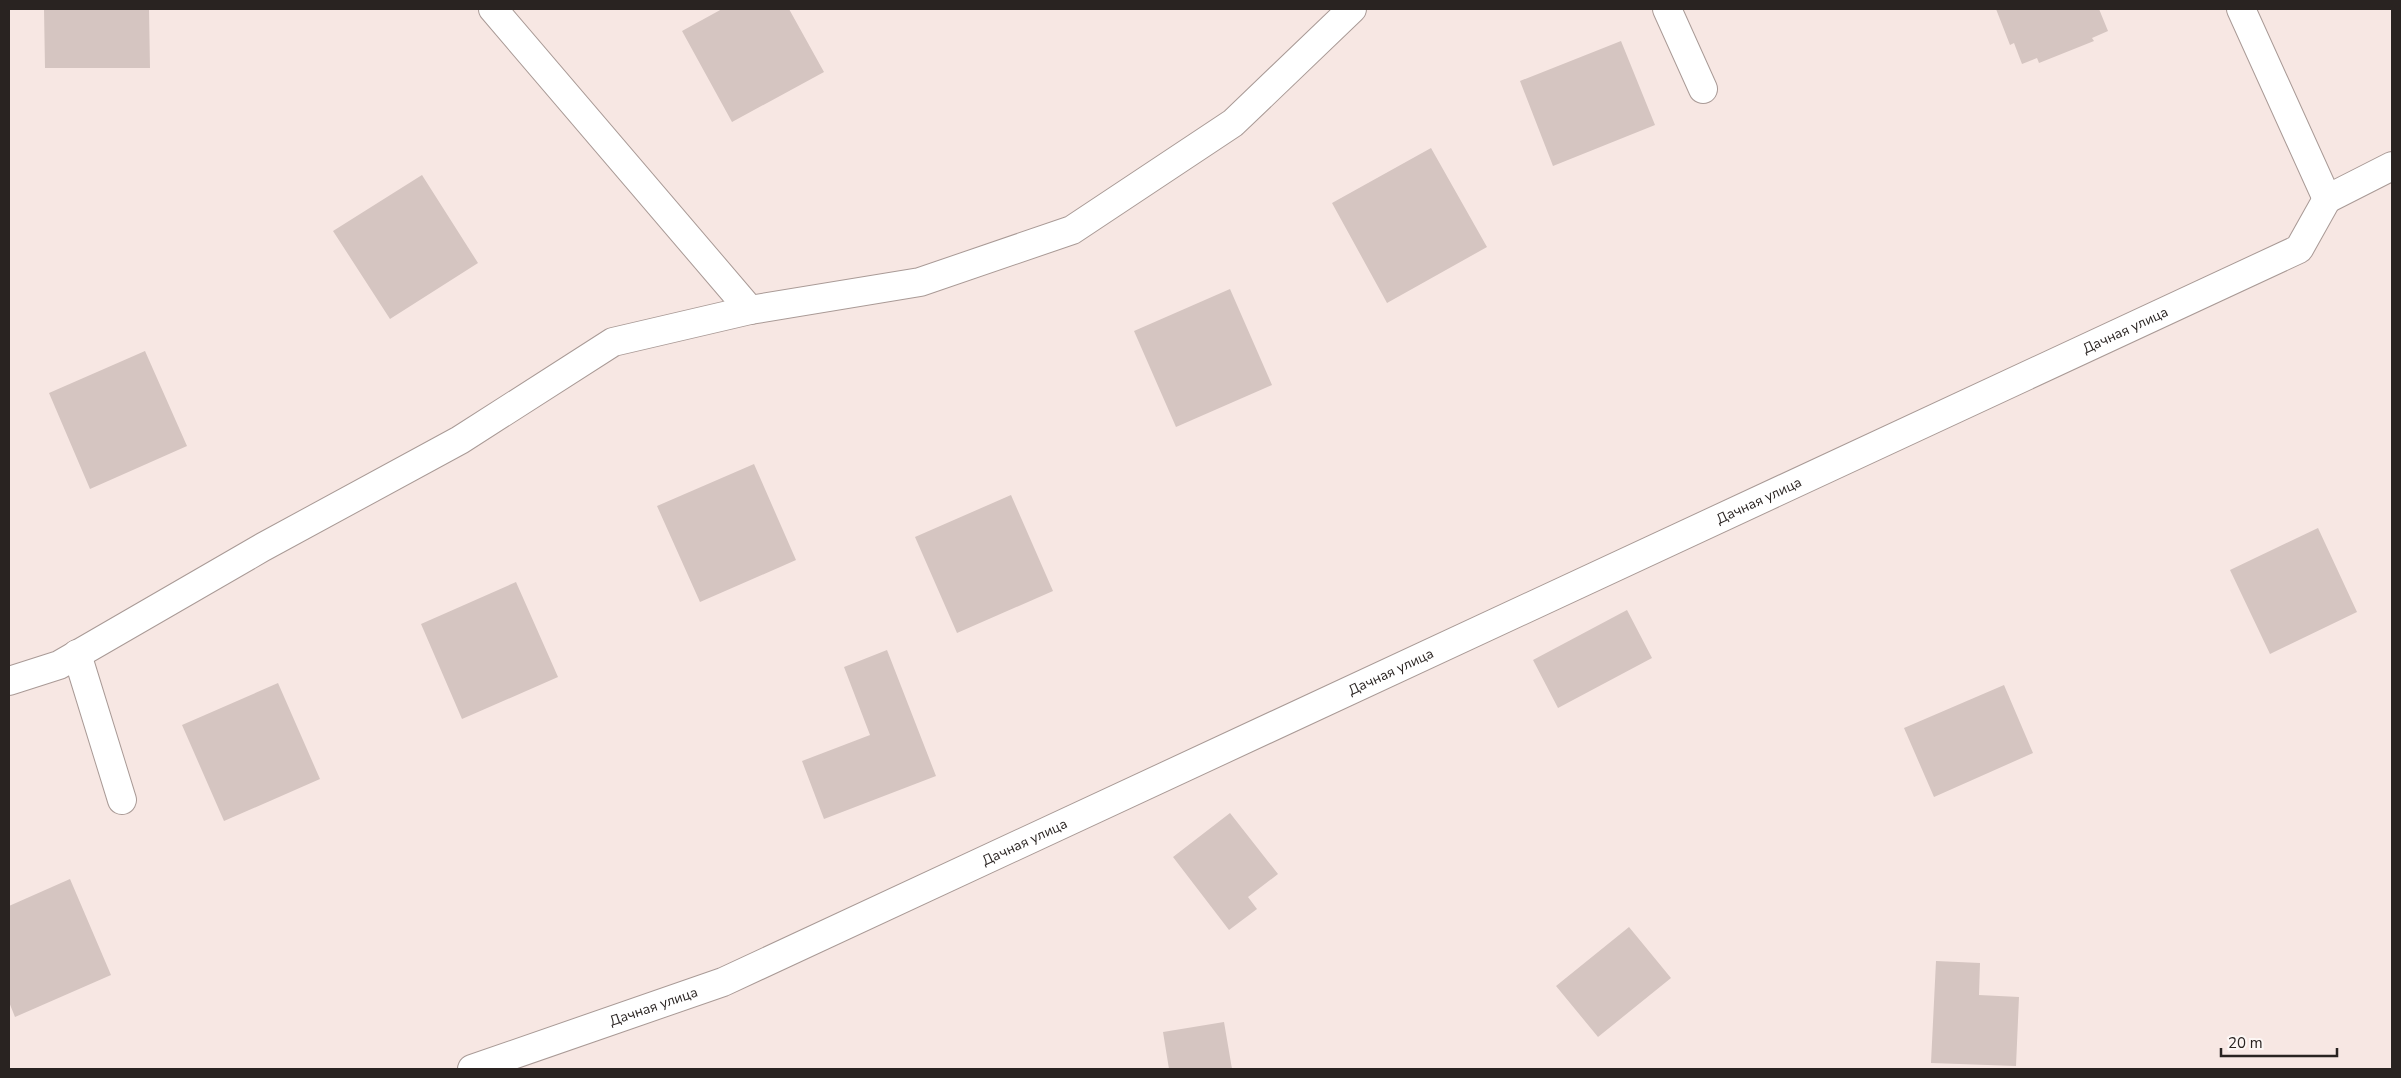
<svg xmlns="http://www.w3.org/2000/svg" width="2401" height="1078" viewBox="0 0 2401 1078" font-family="'Nunito Sans',sans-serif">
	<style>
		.building { fill: #d5c5c1 }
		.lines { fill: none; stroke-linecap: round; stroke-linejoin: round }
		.minor-casing { stroke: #a99a96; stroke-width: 30 }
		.minor { stroke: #fff; stroke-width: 28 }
		.labels { text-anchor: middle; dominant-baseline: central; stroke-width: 5; stroke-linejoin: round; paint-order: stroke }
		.street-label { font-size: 14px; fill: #292321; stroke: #fdf7f5 }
	</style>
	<rect width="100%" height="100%" fill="#f7e7e3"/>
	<path class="building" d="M44,9H149L150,68H45Z
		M722,9H789L824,72L732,122L682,31Z
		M1996,9H2099L2108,31L2092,38L2094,41L2039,63L2037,58L2022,64L2014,43L2010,45Z
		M1621,41L1655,125L1553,166L1520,81Z
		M1431,148L1487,247L1387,303L1332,203Z
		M422,175L478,263L390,319L333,231Z
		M1230,289L1272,385L1176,427L1134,331Z
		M145,351L187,446L90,489L49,393Z
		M754,464L796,560L700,602L657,506Z
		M1011,495L1053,591L957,633L915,537Z
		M2318,528L2357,612L2270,654L2230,570Z
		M516,582L558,677L462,719L421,624Z
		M1627,610L1652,658L1558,708L1533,660Z
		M887,650L936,776L824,819L802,761L870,735L844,667Z
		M278,683L320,779L224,821L182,725Z
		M2004,685L2033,753L1934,797L1904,728Z
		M1230,813L1278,874L1248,897L1257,909L1229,930L1173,857Z
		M70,879L111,975L15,1017L9,1002V906Z
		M1629,927L1671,978L1598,1037L1556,986Z
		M1936,961L1980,963L1979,995L2019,997L2016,1066L1931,1063Z
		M1224,1022L1232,1069H1169L1163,1032Z"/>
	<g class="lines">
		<defs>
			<g id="minor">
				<path d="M493,9L750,310"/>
				<path d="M1667,9L1703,89"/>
				<path d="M2241,9L2327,199"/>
				<path d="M2327,199L2392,166"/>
				<path d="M77,654L122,800"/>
				<path d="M9,681L59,665L263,547L460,440L613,342L750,310L920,282L1072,230L1233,123L1352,9"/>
				<path id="s1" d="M472,1069L723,982L2299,249L2327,199"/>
			</g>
		</defs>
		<use href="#minor" class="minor-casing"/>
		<use href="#minor" class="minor"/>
	</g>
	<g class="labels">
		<g class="street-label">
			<text stroke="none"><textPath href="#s1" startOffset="1812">Дачная улица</textPath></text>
			<text stroke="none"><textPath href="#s1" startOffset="1408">Дачная улица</textPath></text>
			<text stroke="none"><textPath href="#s1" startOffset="1002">Дачная улица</textPath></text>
			<text stroke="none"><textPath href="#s1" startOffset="598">Дачная улица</textPath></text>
			<text stroke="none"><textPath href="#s1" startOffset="192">Дачная улица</textPath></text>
		</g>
	</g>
	<rect width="2401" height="1078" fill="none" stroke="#292321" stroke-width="20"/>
	<path d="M2221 1048v8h116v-8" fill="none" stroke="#292321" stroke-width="2.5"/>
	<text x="2228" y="1048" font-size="15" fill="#292321" stroke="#fdf7f5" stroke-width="4" paint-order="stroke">20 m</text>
</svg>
